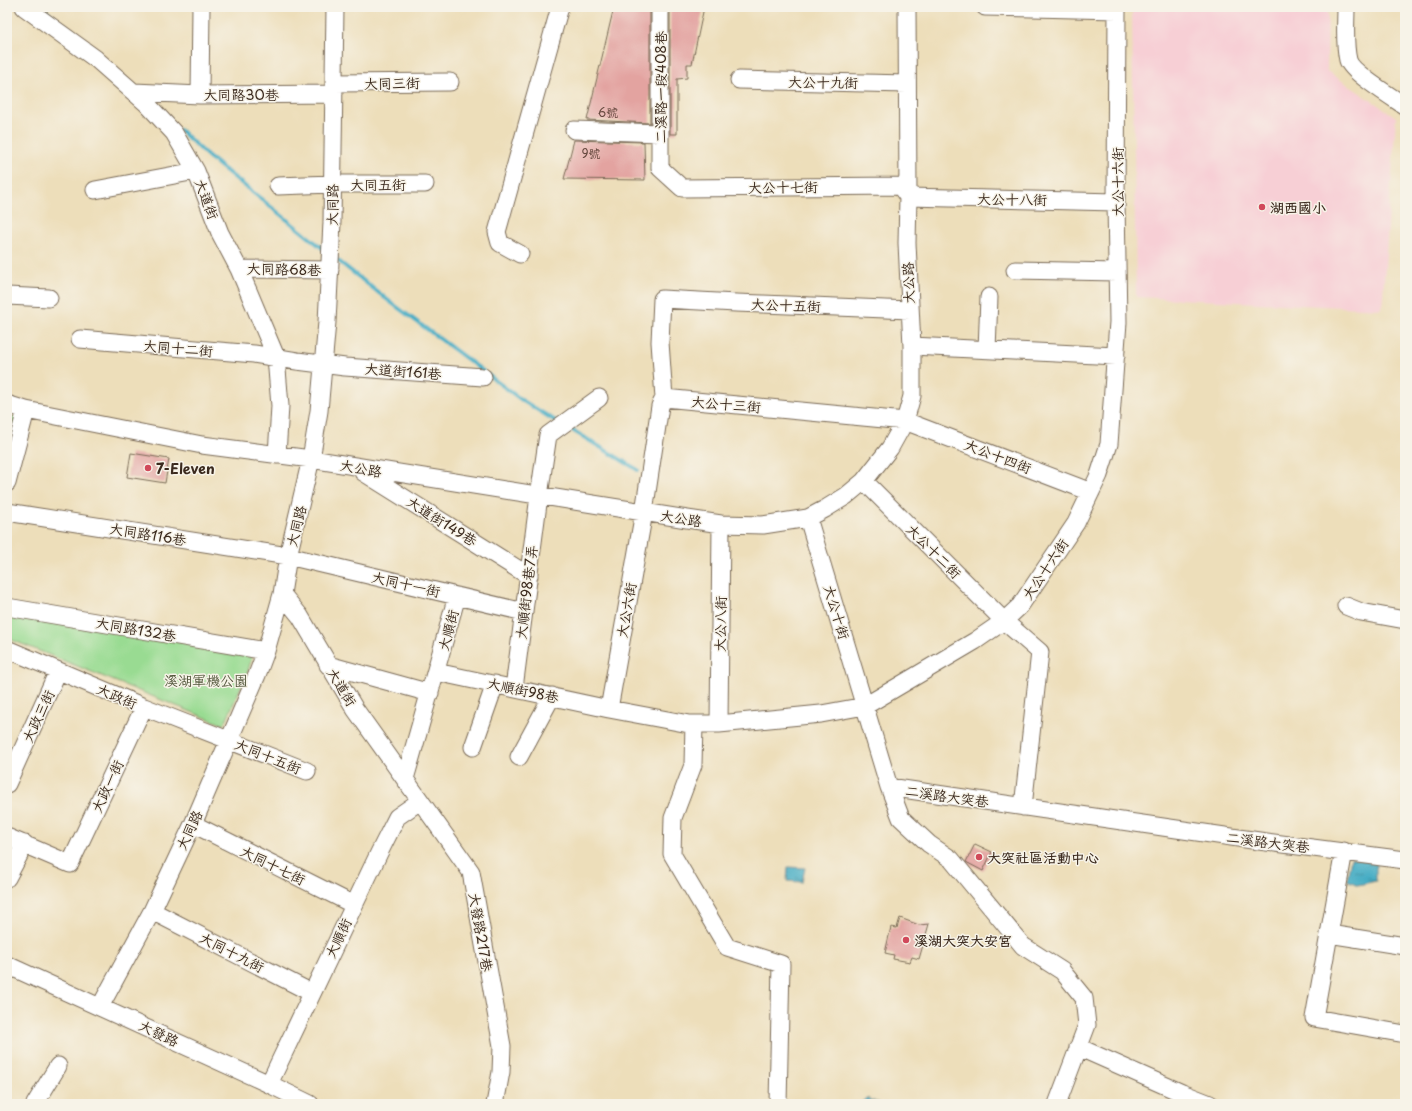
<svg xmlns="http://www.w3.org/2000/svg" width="1412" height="1111" viewBox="0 0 1412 1111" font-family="'Playpen Sans','LXGW WenKai TC',sans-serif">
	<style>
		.built { fill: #f7cfd5 }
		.park { fill: #99db92; stroke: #6a8258 }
		.water { fill: url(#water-ripples); stroke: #406c72 }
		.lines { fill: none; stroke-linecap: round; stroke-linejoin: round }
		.stream { stroke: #46adc5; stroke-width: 4 }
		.building { fill: #e3a3a0 }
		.minor-casing { stroke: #796955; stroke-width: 19 }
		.minor { stroke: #fff; stroke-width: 17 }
		.poi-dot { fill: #d1495b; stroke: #f7f3e8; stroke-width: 1.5 }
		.labels { text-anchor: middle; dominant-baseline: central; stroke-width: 3; stroke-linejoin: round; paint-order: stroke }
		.number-label { font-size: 12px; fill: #65483e }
		.street-label { font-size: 14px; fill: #3b2a1e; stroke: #f7f3e8 }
		.poi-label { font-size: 14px; font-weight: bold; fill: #3b2a1e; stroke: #f7f3e8; text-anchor: start }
		.park-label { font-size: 14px; fill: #52563b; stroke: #f7f3e8 }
	</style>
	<defs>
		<pattern id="water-ripples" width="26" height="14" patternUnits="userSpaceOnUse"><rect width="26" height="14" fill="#46adc5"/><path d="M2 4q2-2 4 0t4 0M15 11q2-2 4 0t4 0" fill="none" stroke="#3c8d9f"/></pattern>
	</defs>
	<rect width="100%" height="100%" fill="#f7f3e8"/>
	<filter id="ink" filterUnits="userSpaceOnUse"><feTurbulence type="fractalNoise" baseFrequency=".025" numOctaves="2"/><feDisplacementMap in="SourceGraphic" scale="8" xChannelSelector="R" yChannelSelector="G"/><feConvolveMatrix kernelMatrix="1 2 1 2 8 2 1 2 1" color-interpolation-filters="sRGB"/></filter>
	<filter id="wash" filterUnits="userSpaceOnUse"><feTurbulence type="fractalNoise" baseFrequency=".012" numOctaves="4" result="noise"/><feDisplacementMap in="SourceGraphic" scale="16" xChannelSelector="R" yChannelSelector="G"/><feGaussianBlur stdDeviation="0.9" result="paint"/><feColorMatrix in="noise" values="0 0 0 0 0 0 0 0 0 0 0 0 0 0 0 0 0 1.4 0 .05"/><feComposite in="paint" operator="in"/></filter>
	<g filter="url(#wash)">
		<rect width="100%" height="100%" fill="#eddeba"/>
		<path class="built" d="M1132,7H1328L1327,71L1396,117L1382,309L1136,297Z"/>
		<path class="park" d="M7,414L18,418L7,460Z
			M7,611L253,653L248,671L224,725L7,638Z"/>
		<path class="water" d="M1351,858L1376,863V881L1358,885L1347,880Z
			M788,867L805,868L802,882L787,881Z
			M866,1098L882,1104H883H860Z"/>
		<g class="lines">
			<path class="stream" d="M41,7L75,34
				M180,130L210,158L326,251
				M336,259L389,301L483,371
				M488,375L523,401L559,423
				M567,427L638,470"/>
		</g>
		<g id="blocks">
			<path class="building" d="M614,7H650V123L587,120Z
				M670,7H704L692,64H687V78L677,79V134H670Z
				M574,140L644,142L645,180L564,179Z
				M131,453L169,459L165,483L127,477Z
				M975,844L992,852L983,871L966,862Z
				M900,918L919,925L929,924L919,959L912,957L910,962L893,959L894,955L885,953L891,927L897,928Z"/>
		</g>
	</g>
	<g filter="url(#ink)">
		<use href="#blocks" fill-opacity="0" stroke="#796955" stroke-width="1"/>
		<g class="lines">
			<defs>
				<path id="minor" d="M24,7L96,59L147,104L174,133L196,171L220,233L239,269L276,357L280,406L277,455
					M660,7V168L682,188L900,186L908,197L1116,202
					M985,7L1117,10
					M1346,7C1346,24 1344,43 1348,60C1351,72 1393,98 1405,106
					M739,80L907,84
					M334,83L450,82
					M134,92L200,95L334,94
					M200,95L201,7
					M574,130L660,133
					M278,186L332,184H425
					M95,190L196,171
					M520,254L500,243L497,232L560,7
					M239,269L330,270
					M1015,270L1117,272
					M7,296L49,298
					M80,339L254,354L297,361L345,367L483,377
					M912,346L1116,356
					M987,350L989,297
					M664,398L660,342L662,299L736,303L910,310
					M7,404L26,410L202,445L311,459L687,519L721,524L763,525L808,518L825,509L846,496L864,481L890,448L905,421L912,396V346L907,243L908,197L907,7
					M363,472L529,576
					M864,481L1004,621L1040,652L1023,807
					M7,483L26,410
					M7,512L288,556L524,612
					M808,518L889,787L901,818L929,844L951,859L1023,946L1062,971L1084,998L1087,1025L1057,1104
					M282,594L300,616L355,709L471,872L502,1046L501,1072L495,1104
					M1346,606L1361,612L1405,620
					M7,607L266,651
					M7,649L144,707L307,771
					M328,665L430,693
					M436,672L609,709L689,724H719L821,714L865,706L975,641L1004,621L1020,606L1076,523L1099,475L1109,444L1118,322L1116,202L1117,7
					M514,688L539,496L548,435L599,398
					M609,709L644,512L660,406L664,398L905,421L1091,492
					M694,724L693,765L673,818L672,854L727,947L781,964L778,1104
					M719,724L721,524
					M473,747L495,684
					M519,757L552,696
					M405,779L457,596
					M7,784L58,671
					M889,787L1259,841L1405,860
					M193,824L354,905
					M7,837L70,864L144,707
					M1344,851L1314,1018L1405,1034
					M7,878L25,844
					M152,911L312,993
					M1329,934L1405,946
					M7,965L269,1084L310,1104
					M100,1007L152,911L193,824L257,675L266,651L282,594L288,556L311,459L319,411L327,322L332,222L335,7
					M1078,1047L1182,1093L1210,1104
					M269,1084L379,853L397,817L420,801
					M35,1104L58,1066"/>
			</defs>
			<use href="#minor" class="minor-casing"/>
			<use href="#minor" class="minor"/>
		</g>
	</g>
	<g class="poi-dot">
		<circle cx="1262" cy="207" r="4"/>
		<circle cx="148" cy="468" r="4"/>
		<circle cx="979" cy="857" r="4"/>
		<circle cx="906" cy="940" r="4"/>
	</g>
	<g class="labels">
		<g class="number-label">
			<text x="608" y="112">6號</text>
			<text x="591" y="153">9號</text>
		</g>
		<g class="street-label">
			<text transform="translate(823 82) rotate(1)">大公十九街</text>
			<text transform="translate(392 83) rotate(-1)">大同三街</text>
			<text transform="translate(660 87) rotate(-90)">二溪路一段408巷</text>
			<text x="241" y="94">大同路30巷</text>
			<text transform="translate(1117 182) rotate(-90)">大公十六街</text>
			<text x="378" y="184">大同五街</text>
			<text transform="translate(783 187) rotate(-1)">大公十七街</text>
			<text transform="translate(207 199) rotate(69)">大道街</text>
			<text transform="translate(1012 199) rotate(1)">大公十八街</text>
			<text transform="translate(332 205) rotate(-89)">大同路</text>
			<text transform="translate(284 269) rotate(1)">大同路68巷</text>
			<text transform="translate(908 283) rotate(-92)">大公路</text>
			<text transform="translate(786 305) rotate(2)">大公十五街</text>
			<text transform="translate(178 348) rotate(5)">大同十二街</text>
			<text transform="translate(403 371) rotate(4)">大道街161巷</text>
			<text transform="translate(726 404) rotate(5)">大公十三街</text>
			<text transform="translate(998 456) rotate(21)">大公十四街</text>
			<text transform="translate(361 468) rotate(10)">大公路</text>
			<text transform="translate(681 518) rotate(9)">大公路</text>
			<text transform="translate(442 521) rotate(32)">大道街149巷</text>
			<text transform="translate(296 526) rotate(-76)">大同路</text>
			<text transform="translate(148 534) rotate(9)">大同路116巷</text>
			<text transform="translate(934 551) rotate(45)">大公十二街</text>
			<text transform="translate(1045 569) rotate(-56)">大公十六街</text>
			<text transform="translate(406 584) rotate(13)">大同十一街</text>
			<text transform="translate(526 592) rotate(-83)">大順街98巷7弄</text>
			<text transform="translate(626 610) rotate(-80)">大公六街</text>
			<text transform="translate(837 612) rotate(73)">大公十街</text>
			<text transform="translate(720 624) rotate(-89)">大公八街</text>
			<text transform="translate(136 629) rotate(10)">大同路132巷</text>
			<text transform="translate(448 630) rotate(-75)">大順街</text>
			<text transform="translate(342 687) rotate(58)">大道街</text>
			<text transform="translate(523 690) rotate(12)">大順街98巷</text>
			<text transform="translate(117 696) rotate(23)">大政街</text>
			<text transform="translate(38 716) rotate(-65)">大政三街</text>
			<text transform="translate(268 756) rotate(22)">大同十五街</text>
			<text transform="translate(107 786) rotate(-65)">大政一街</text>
			<text transform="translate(947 796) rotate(8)">二溪路大突巷</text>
			<text transform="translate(189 830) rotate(-65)">大同路</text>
			<text transform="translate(1268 842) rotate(7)">二溪路大突巷</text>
			<text transform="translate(273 865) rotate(26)">大同十七街</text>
			<text transform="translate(481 932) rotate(80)">大發路217巷</text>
			<text transform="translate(338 938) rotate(-65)">大順街</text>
			<text transform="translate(232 952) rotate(27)">大同十九街</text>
			<text transform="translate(159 1033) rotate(25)">大發路</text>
		</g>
		<g class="poi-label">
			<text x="1270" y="207">湖西國小</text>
			<text x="156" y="468">7-Eleven</text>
			<text x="987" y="857">大突社區活動中心</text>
			<text x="914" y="940">溪湖大突大安宮</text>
		</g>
		<g class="park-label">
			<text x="206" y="680">溪湖軍機公園</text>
		</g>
	</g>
	<rect width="1412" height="1111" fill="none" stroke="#f7f3e8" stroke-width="24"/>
</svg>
